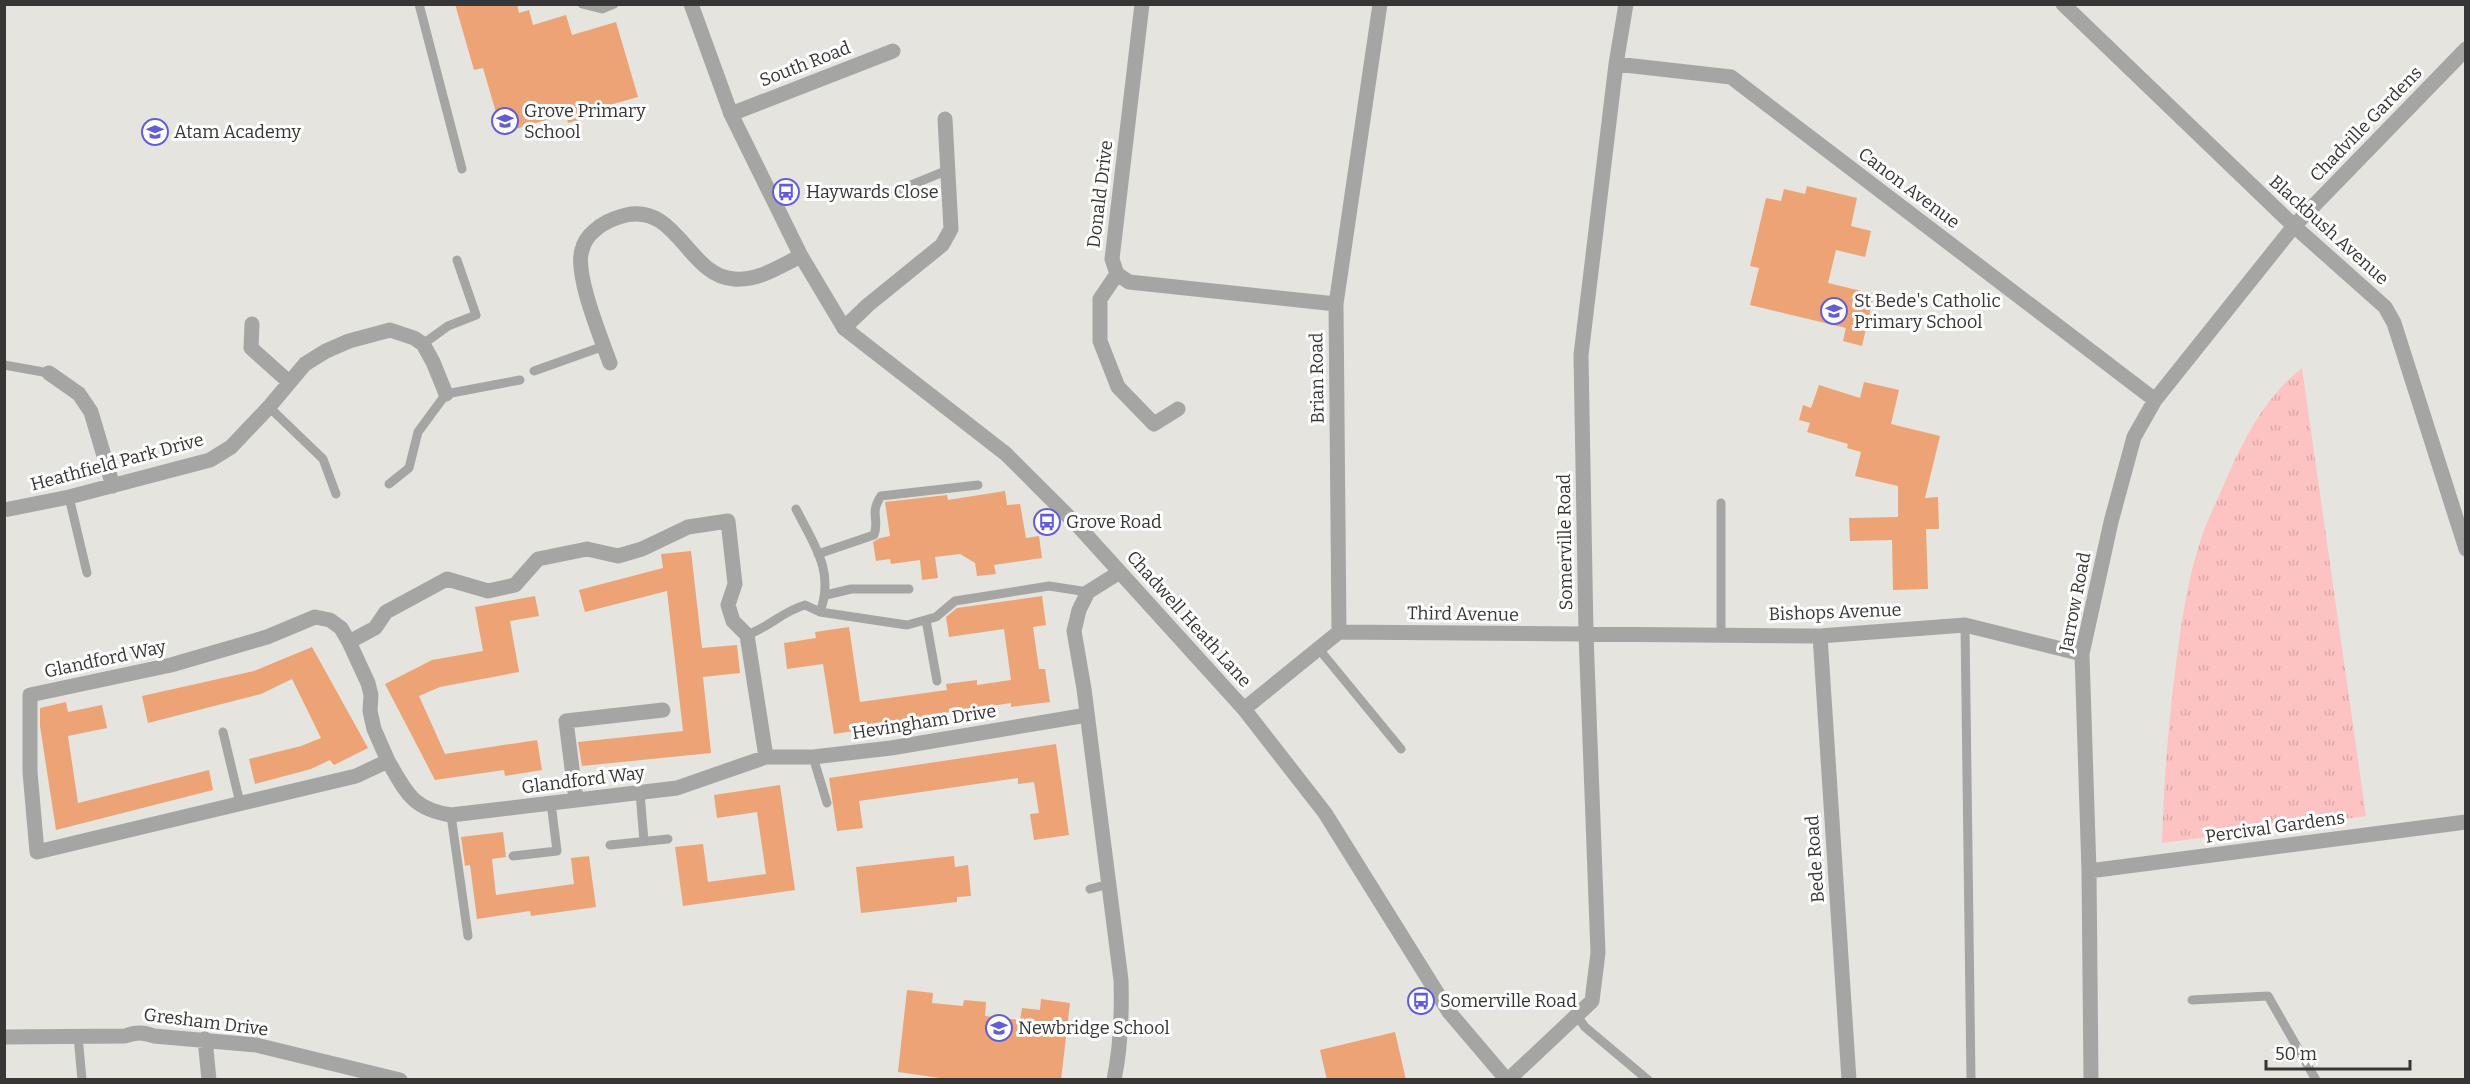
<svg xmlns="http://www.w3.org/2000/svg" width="2470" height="1084" viewBox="0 0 2470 1084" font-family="Bitter,serif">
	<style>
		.grass { fill: url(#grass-tufts) }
		.building { fill: #eca375 }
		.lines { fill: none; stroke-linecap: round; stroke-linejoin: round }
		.service { stroke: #a5a6a4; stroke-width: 9 }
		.minor { stroke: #a5a6a4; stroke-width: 15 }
		.tertiary { stroke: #a5a6a4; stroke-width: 15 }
		.labels { text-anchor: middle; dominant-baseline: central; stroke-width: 6; stroke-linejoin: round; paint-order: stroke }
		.street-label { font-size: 18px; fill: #373634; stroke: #fff }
		.poi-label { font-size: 18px; fill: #373634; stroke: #fff; text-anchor: start }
	</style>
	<defs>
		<pattern id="grass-tufts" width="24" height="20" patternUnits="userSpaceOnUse" patternTransform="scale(1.5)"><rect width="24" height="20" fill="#fcc3c2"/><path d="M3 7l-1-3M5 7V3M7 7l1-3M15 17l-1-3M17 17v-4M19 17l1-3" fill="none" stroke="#d9a8a7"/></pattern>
	</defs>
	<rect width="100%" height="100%" fill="#e6e4df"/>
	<path class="grass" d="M2302,368L2366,816L2162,843C2164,778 2169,714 2178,649C2183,610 2190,570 2203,533C2210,514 2220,494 2228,475C2246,435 2267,395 2302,368Z"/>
	<path class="building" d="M455,4H517L519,13L529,10L533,25L566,15L572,35L616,22L638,97L588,111L589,117L568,123L566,114L502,133L483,68L474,70Z
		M1807,186L1857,198L1851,226L1871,231L1865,257L1836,250L1828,283L1874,294L1862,346L1843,341L1846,328L1750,305L1759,268L1750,266L1766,198L1781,201L1784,189L1805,194Z
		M1864,382L1899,390L1891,424L1940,436L1925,498L1938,497L1939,529H1926L1928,589L1893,590L1892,540L1850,541L1849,518L1898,517V486L1855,476L1861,452L1847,448L1848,444L1807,432L1810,423L1799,420L1803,405L1811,408L1819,385L1860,398Z
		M1005,491L1007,505L1020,504L1026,538L1039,536L1042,558L994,565L996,574L977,576L975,563L960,554L935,557L938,578L922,580L920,560L891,564L890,559L876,561L873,542L880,538L890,536L885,502L947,495L948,500Z
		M691,551L702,648L737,645L740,673L703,677L711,753L582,766L578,742L683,731L667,591L585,612L579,590L663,568L661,554Z
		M535,596L539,616L510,621L519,672L440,687L419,696L445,754L537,740L542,770L505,776L504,770L435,780L385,684L432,660L483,651L475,607Z
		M1042,596L1046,625L1033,627L1039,669H1045L1050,702L1011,707V703L944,713L945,717L834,734L823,664L787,669L784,643L816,638L815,632L849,627L860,702L947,690L946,684L977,680V685L1011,680L1004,629L949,637L946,617L957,608Z
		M312,647L368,748L334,765L330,760L311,769L255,784L249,759L301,746L321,738L292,679L261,694L148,723L142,696L254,671Z
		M66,702L68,712L102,705L107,728L68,736L78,803L209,770L213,790L56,830L40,726V708Z
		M1056,744L1069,835L1034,840L1030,814L1039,813L1034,782L1018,784V778L859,801L863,828L837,831L829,778Z
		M780,785L795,890L683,906L675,847L703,844L708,882L766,874L757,812L717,818L714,795Z
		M503,832L506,857L492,859L496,895L574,884L571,858L589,856L596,907L531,916L530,911L477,919L470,865L465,866L461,837Z
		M954,856L955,867L968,865L971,896L957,897V902L861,913L856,867Z
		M907,990L933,993L932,1003L963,1006L964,1000L986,1002L985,1016L1020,1020L1022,1008L1040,1010L1041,999L1070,1003L1061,1080H953L898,1072Z
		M1395,1032L1406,1080H1327L1320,1050Z"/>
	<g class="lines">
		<path class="service" d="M419,4L462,169
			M582,4L602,9L614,4
			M894,192L948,170
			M423,344L448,326L476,315L457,260
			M4,365L49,373
			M534,371L604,346
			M269,407L323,459L336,494
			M389,484L409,468L418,432L446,394L520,380
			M69,497L87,573
			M1721,503V635
			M818,554L874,535C880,519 869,514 881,496L978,485
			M826,595L851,589H909
			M820,612L907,625L936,617L955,601L1049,586L1088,592
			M926,620L937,681
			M1965,625L1971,1080
			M747,635C768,628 783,611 805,605L820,612C835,571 814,545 796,509
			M1318,648L1401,749
			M223,732L240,803
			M813,757L827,803
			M640,793L644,841
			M451,815L468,936
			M610,845L668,839
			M513,856L557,851L551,803
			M1090,889L1109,884
			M2192,1000L2268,996L2316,1080
			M1577,1016L1585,1027L1648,1080
			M78,1036L82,1080"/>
		<path class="minor" d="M1142,4L1112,259L1117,274L1129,282L1336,304
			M2063,4L2294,226L2385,307L2394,323L2466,549
			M1616,64L1731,77L2155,400
			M731,114L893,51
			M1117,274L1100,299V341L1118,387L1154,424L1178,409
			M252,324L251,348L289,382
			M844,328L868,305L942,245L951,229L945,119
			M610,363C601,338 574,273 582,250C584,242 588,236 594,231C603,222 614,218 626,215C678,204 687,275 734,279C759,281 780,266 801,256
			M49,373L79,394L91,412L113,486
			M4,510L69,497L210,460L231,447L269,407L305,364L326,351L349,341L390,330L414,338L423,344L433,362L446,394
			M1339,632L1820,636L1965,625L2082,654
			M1820,636L1849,1080
			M349,642L375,628L386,612L447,579L488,591L515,585L538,559L587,549L618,556L642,549L688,527L728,521L735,584L728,605L733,621L747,635L766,757
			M1244,709L1339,632L1336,304L1380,4
			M388,761L374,729L370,711L371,695L368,683L349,642L341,628L330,620L315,617L267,637L171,665L30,695V772L37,852L356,776L388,761C406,792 412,809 451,815L677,788L766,757H813L891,748L1087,715
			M576,800L566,721L663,710
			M2089,871L2466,822
			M4,1037L125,1036C136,1032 143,1032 154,1036L256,1045L400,1080
			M205,1039L209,1080
			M1508,1080L1592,1001L1598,953L1586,634L1581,355L1616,64L1626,4
			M2091,1080L2089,871L2082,654L2111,522L2134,437L2155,400L2294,226L2466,49"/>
		<path class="tertiary" d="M691,4L731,114L801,256L844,328L1006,454L1079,527L1244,709L1325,813L1449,1012L1507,1080
			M1114,1080C1121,1046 1122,1014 1121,980L1084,689L1074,631L1079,610L1088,592L1120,572"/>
	</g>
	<defs>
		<symbol id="school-ring" viewBox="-11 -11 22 22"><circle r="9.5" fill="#fff" stroke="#625dd6" stroke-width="1.5"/><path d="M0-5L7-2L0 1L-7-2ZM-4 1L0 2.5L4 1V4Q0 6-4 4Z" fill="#625dd6"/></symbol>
		<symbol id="bus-ring" viewBox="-11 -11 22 22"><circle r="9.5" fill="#fff" stroke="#625dd6" stroke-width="1.5"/><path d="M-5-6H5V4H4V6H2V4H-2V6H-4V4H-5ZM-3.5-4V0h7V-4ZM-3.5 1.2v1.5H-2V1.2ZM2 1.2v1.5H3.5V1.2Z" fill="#625dd6"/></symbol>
	</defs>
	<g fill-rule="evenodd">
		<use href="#school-ring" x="490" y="106" width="30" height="30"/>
		<use href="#school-ring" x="140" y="117" width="30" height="30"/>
		<use href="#bus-ring" x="771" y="177" width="30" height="30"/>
		<use href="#school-ring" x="1819" y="296" width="30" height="30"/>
		<use href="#bus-ring" x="1032" y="507" width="30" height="30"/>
		<use href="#bus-ring" x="1406" y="986" width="30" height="30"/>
		<use href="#school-ring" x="984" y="1013" width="30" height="30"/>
	</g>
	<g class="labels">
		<g class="street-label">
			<text transform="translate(805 64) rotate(-21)">South Road</text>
			<text transform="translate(2366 124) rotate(-46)">Chadville Gardens</text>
			<text transform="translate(1909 188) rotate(37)">Canon Avenue</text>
			<text transform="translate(1100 194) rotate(-83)">Donald Drive</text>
			<text transform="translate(2329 230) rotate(42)">Blackbush Avenue</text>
			<text transform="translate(1317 378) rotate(-91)">Brian Road</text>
			<text transform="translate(117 462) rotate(-15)">Heathfield Park Drive</text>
			<text transform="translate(1565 542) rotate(-91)">Somerville Road</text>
			<text transform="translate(2075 602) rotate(-79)">Jarrow Road</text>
			<text transform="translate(1835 612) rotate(-2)">Bishops Avenue</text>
			<text transform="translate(1463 614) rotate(1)">Third Avenue</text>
			<text transform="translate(1189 619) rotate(48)">Chadwell Heath Lane</text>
			<text transform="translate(105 659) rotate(-12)">Glandford Way</text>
			<text transform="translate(924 722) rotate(-9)">Hevingham Drive</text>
			<text transform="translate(583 780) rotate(-7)">Glandford Way</text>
			<text transform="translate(2275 827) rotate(-8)">Percival Gardens</text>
			<text transform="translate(1815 859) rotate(-94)">Bede Road</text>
			<text transform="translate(206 1022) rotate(7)">Gresham Drive</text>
		</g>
		<g class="poi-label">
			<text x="524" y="111">Grove Primary<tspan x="524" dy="21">School</tspan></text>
			<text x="174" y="132">Atam Academy</text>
			<text x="806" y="192">Haywards Close</text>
			<text x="1854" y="301">St Bede's Catholic<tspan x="1854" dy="21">Primary School</tspan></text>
			<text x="1066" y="522">Grove Road</text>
			<text x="1440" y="1001">Somerville Road</text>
			<text x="1018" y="1028">Newbridge School</text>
		</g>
	</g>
	<rect width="2470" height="1084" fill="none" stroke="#373634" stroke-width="12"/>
	<path d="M2266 1060v9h144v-9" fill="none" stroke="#373634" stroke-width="3"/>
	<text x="2275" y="1060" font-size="18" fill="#373634" stroke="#ffffff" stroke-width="4.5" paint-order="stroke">50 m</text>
</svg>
